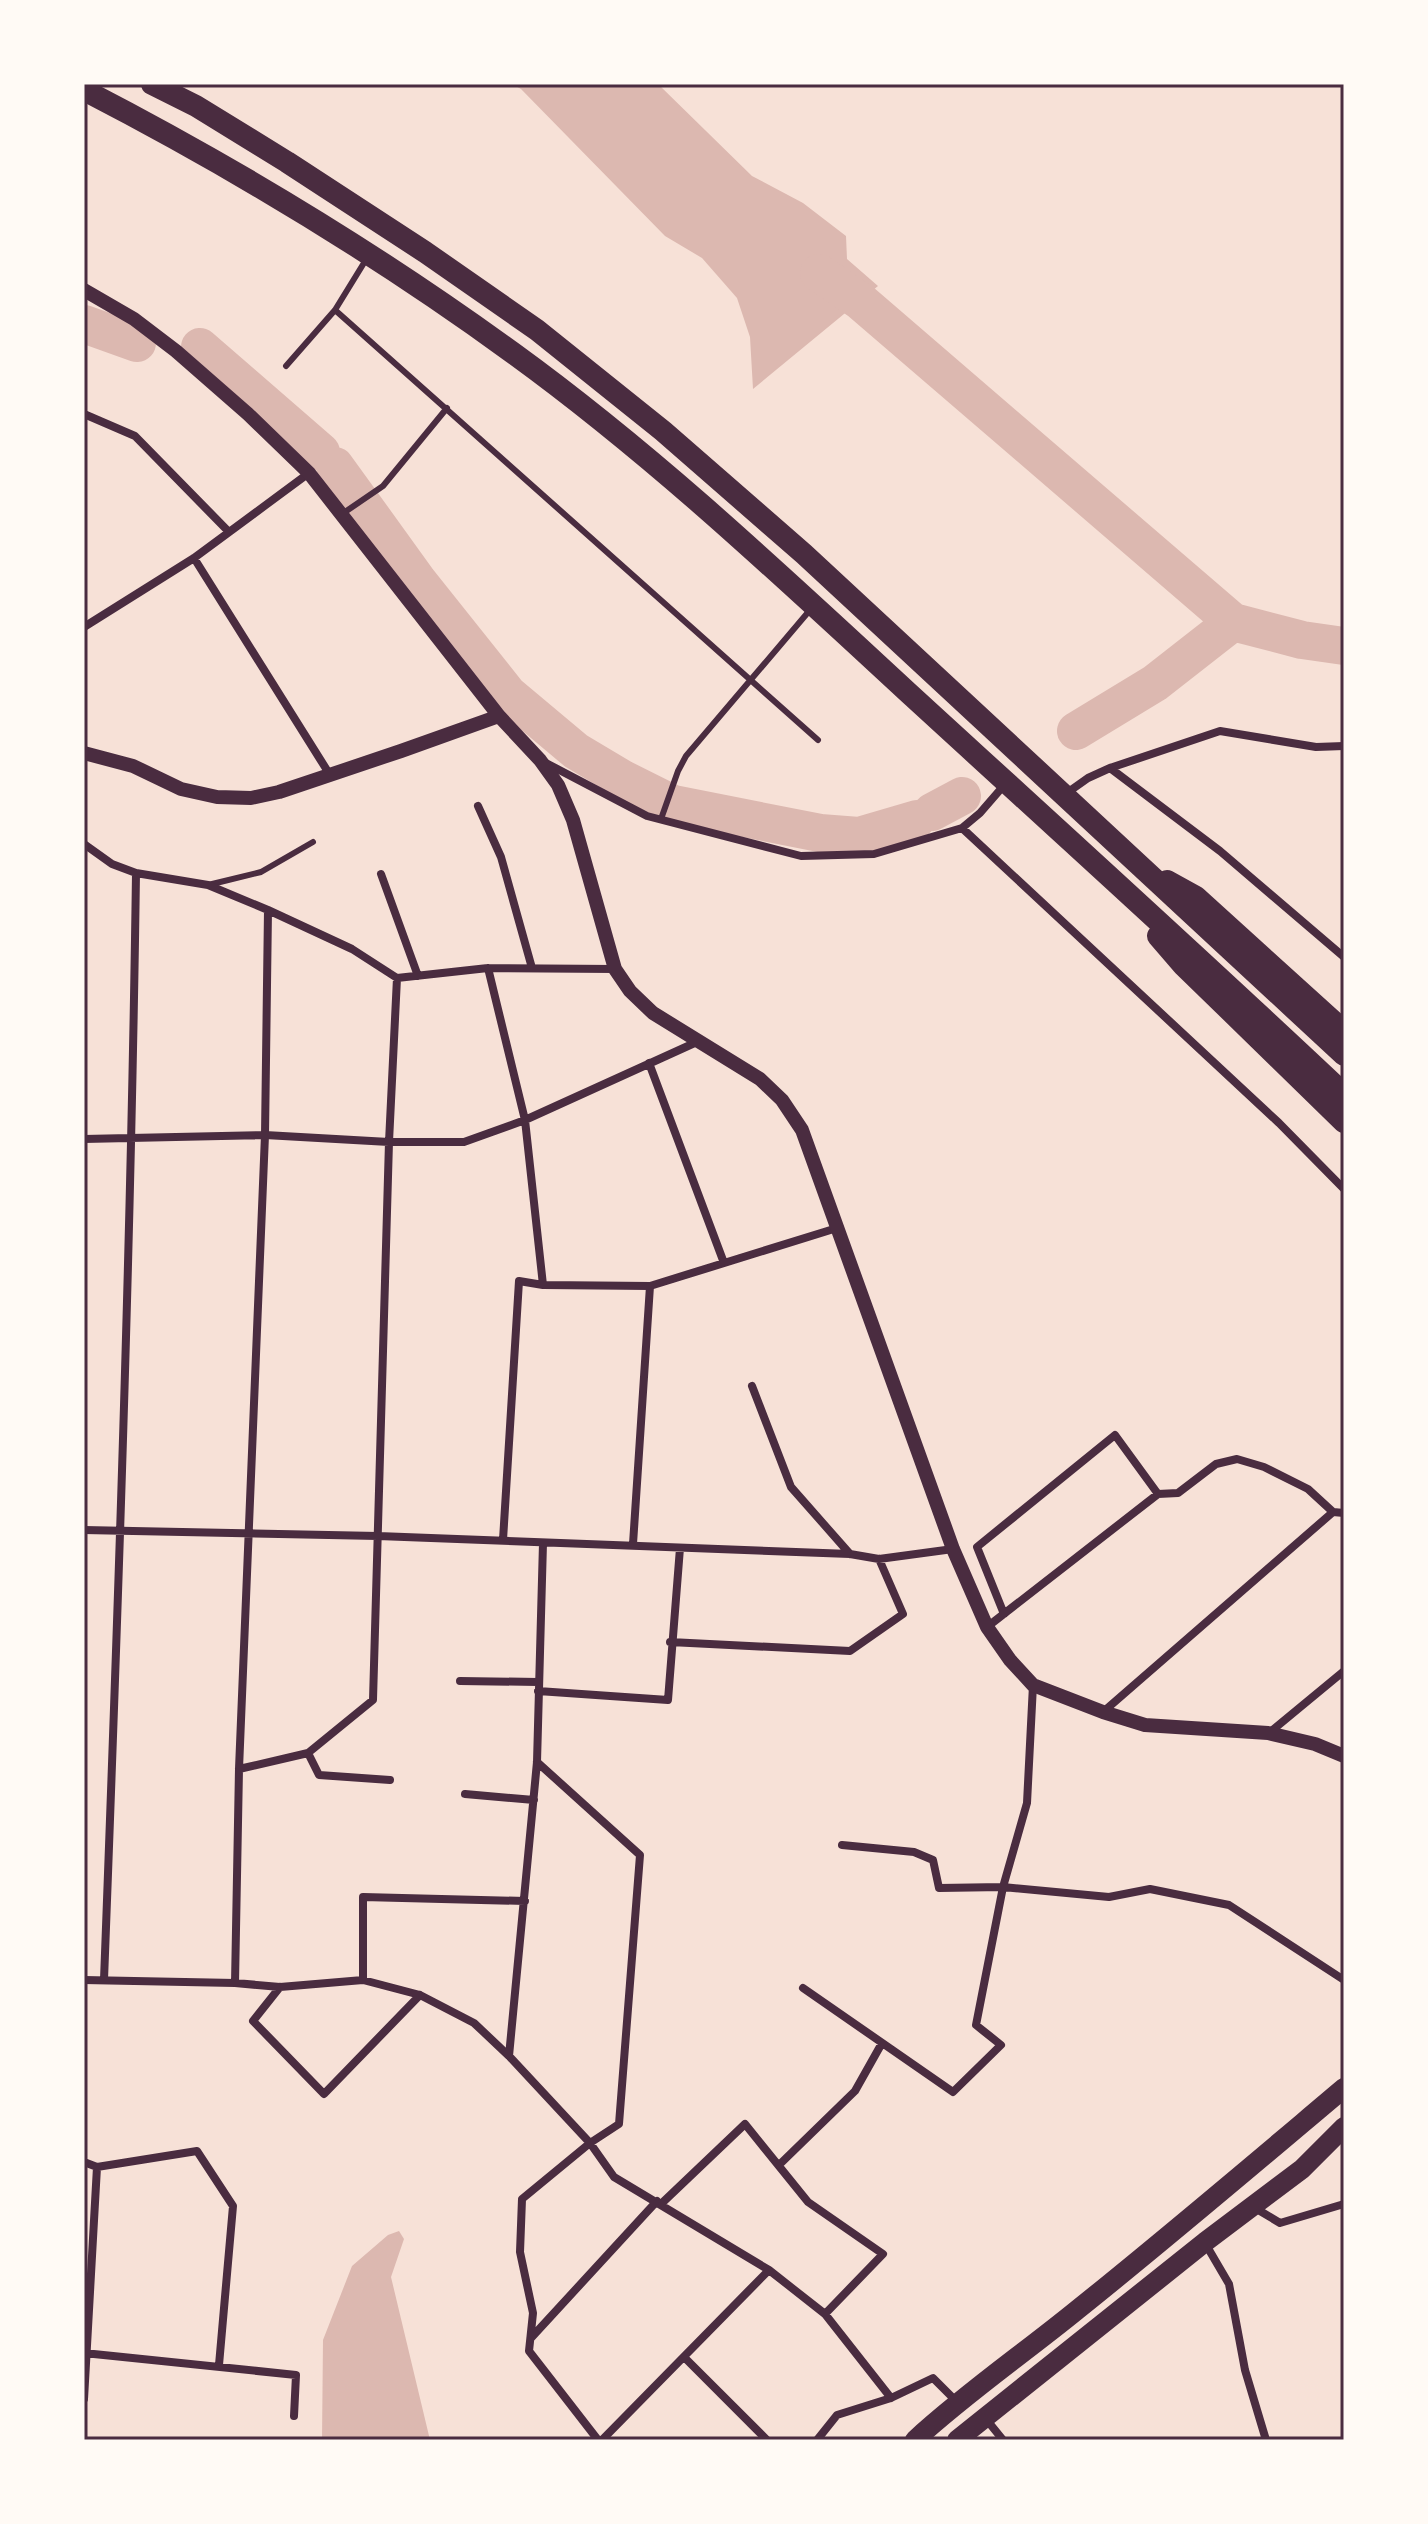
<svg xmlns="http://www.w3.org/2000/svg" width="1428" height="2524" viewBox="0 0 1428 2524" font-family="Figtree,sans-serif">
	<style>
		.water { fill: #dcb8b0 }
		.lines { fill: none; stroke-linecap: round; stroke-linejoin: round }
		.river { stroke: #dcb8b0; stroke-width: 38 }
		.service { stroke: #4a2c40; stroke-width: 6 }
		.minor { stroke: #4a2c40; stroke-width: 8 }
		.tertiary { stroke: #4a2c40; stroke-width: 14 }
		.primary { stroke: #4a2c40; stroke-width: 20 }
		.trunk { stroke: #4a2c40; stroke-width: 22 }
		.neatline { fill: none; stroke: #4a2c40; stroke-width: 3 }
	</style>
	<rect width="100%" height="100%" fill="#f7e1d7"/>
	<path class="water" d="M512,84H658L752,176L803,203L846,236L847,259L878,286L753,389L750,337L737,298L702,258L665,236L521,89Z
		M399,2231L404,2239L391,2277L430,2440H322L323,2340L352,2266L388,2235Z"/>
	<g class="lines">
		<path class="river" d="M819,273L860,301L1233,622L1302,640L1344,646
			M84,324L137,343
			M200,347L321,452
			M335,466L418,581L508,694L576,751L623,779L673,804L820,833L859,836L917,819
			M1076,731L1155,683L1233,622
			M932,812L962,796"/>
		<path class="service" d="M335,310L818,740
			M286,366L335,310L367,258
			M342,514L383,486L447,408
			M661,819L678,771L686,756L810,610
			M208,885L261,872L313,842"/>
		<path class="minor" d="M84,414L135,436L229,532
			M194,558L330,775
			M84,627L194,558L309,473
			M544,762L647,816L801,856L874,854L962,828L980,813L1006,783
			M1110,768L1220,851L1344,957
			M1064,795L1088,778L1110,768L1220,731L1316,747L1344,746
			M478,806L501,857L532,968
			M962,828L1279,1123L1344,1189
			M84,844L112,864L136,873L208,885L268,910L352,949L397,978L488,968L615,969
			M381,874L418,976
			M488,968L525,1120L543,1285
			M649,1063L724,1263
			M84,1139L265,1135L389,1142H464L525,1120L699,1041
			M752,1386L791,1487L850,1554
			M84,1530L378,1536L850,1554L879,1559L953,1549
			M503,1540L519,1281L543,1285L650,1286L837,1228
			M633,1544L650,1286
			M1004,1614L977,1547L1115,1435L1158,1494L1178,1493L1216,1464L1237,1459L1264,1467L1308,1489L1333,1512L1344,1513
			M987,1627L1158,1494
			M670,1642L850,1651L903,1614L879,1559
			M460,1681L538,1682
			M538,1691L668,1700L680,1548
			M1103,1712L1333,1512
			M1269,1733L1344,1671
			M308,1753L319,1775L390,1780
			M537,1762L640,1855L619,2124L590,2143L522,2199L520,2252L533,2313L529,2351L598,2440
			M239,1769L308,1753L373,1700L389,1142L397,978
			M465,1794L534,1800
			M842,1845L914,1852L933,1860L939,1888L1003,1887L1109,1897L1150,1889L1229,1905L1344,1980
			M84,1980L235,1983L280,1987L363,1980L420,1995L474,2023L509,2056L590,2143L614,2177L769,2270L825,2314L891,2398
			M104,1980C118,1611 131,1242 136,873
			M363,1980V1897L525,1901
			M235,1983L239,1769L265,1135L268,910
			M280,1987L253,2021L324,2094L420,1995
			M803,1988L953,2092L1001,2045L976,2025L1003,1887L1027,1803L1033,1685
			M509,2056L537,1762L543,1543
			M84,2162L97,2167L197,2151L233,2206L219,2365
			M779,2165L855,2091L882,2043
			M661,2204L745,2124L808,2202L883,2254L825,2314
			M1255,2208L1280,2223L1344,2204
			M1205,2243L1229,2284L1245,2370L1266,2440
			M531,2338L657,2201
			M84,2353L296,2375L294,2416
			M684,2357L767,2440
			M84,2399L97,2167
			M986,2419L1003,2440
			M602,2440L769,2270
			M817,2440L837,2415L891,2398L933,2378L956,2401"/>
		<path class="tertiary" d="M84,290L134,319L176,351L248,414L309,473L499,716L540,760L558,785L573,820L615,969L630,991L653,1013L760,1079L782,1100L802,1130L953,1549L987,1627L1010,1660L1033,1685L1103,1712L1145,1725L1268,1733L1315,1744L1344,1756
			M84,753L133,766L181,789L217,797L251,798L279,792L401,751L499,716"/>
		<path class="primary" d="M915,2440C966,2393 1023,2354 1077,2310C1167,2238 1255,2163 1344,2088
			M957,2440L1205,2242L1302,2169L1344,2127"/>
		<path class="trunk" d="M152,84L196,106L287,162L425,252L537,330L663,431L804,554L1344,1055
			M84,90C233,167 377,254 513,353C655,456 784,578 913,697C1057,829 1202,960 1344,1094
			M1167,881L1196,897L1344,1031
			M1158,936L1183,965L1344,1122"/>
	</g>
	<rect width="1428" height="2524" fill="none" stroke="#fffaf5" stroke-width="172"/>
	<rect x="86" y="86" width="1256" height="2352" class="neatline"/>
</svg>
